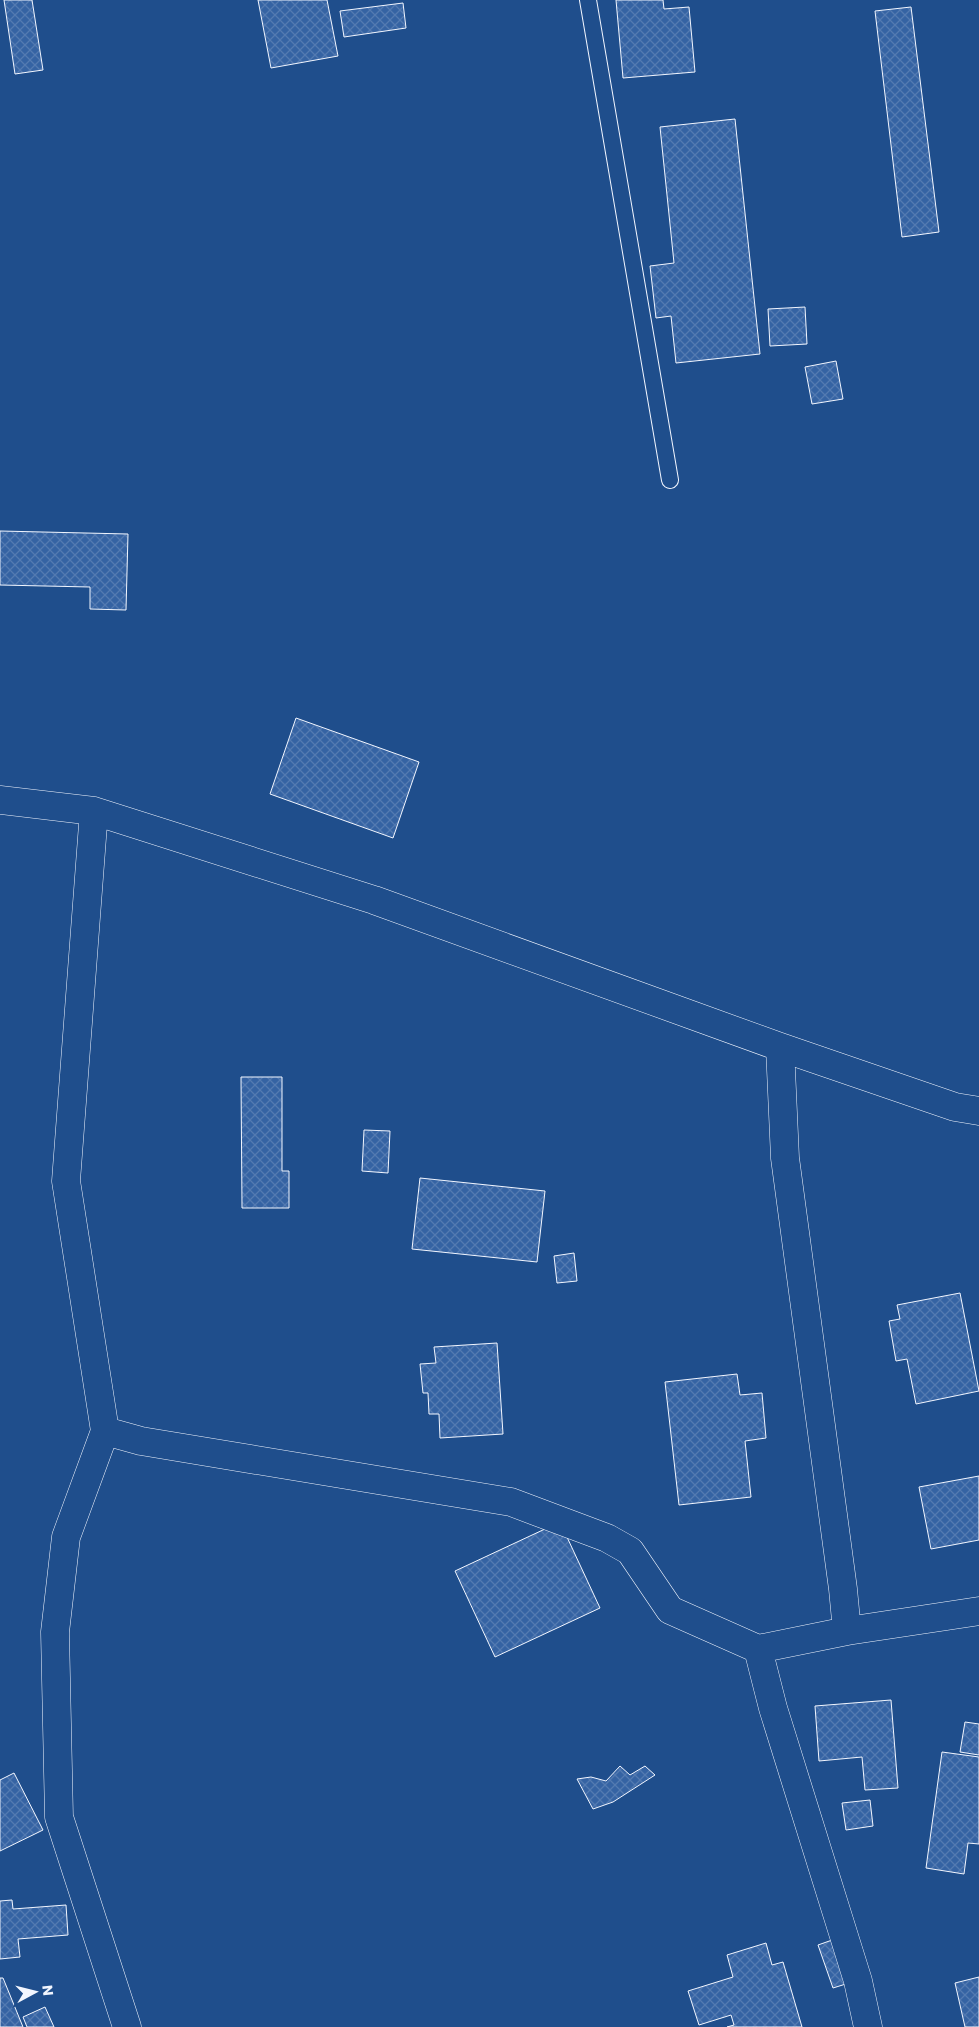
<svg xmlns="http://www.w3.org/2000/svg" width="979" height="2027" viewBox="0 0 979 2027" font-family="Poppins,sans-serif">
	<style>
		.building { fill: url(#building-cross-hatch); stroke: #f2f6ff }
		.lines { fill: none; stroke-linecap: round; stroke-linejoin: round }
		.service-casing { stroke: #f2f6ff; stroke-width: 18 }
		.minor-casing { stroke: #f2f6ff; stroke-width: 29 }
		.service { stroke: #1f4e8c; stroke-width: 16 }
		.minor { stroke: #1f4e8c; stroke-width: 28 }
	</style>
	<defs>
		<pattern id="building-cross-hatch" width="8" height="8" patternUnits="userSpaceOnUse" patternTransform="scale(1.25)"><rect width="8" height="8" fill="#3563a3"/><path d="M0 0l8 8M0 8l8-8" fill="none" stroke="#537ab1"/></pattern>
	</defs>
	<rect width="100%" height="100%" fill="#1f4e8c"/>
	<path class="building" d="M4,0H32L43,70L15,74Z
		M258,0H327L338,56L271,68Z
		M616,0H663L664,9L689,7L695,72L623,78Z
		M403,3L406,28L344,37L340,11Z
		M911,7L939,232L902,237L875,11Z
		M735,119L760,354L676,363L671,316L656,318L650,266L674,263L660,127Z
		M805,307L807,344L770,346L768,309Z
		M836,361L843,399L812,404L805,367Z
		M0,531L128,534L126,610L90,609V587L0,585Z
		M296,718L419,762L393,838L270,794Z
		M241,1077H282V1171H289V1208H242Z
		M364,1130L390,1131L388,1173L362,1171Z
		M420,1178L545,1191L537,1262L412,1249Z
		M574,1253L577,1281L557,1283L554,1256Z
		M960,1293L979,1391L916,1404L907,1359L896,1361L889,1321L900,1319L897,1305Z
		M497,1343L503,1434L440,1438L439,1414H429L428,1393H423L420,1364L436,1363L434,1347Z
		M737,1374L740,1395L762,1393L766,1438L745,1441L751,1497L679,1505L665,1382Z
		M979,1476V1540L931,1549L919,1487Z
		M560,1522L600,1608L495,1657L455,1571Z
		M891,1700L898,1788L865,1790L862,1757L819,1761L815,1706Z
		M965,1722L979,1724V1755L960,1752Z
		M942,1752L979,1757V1844L968,1843L964,1874L926,1868Z
		M620,1766L630,1775L645,1766L655,1775L613,1802L593,1809L577,1779L591,1777L606,1781Z
		M14,1773L43,1830L0,1851V1780Z
		M870,1800L873,1826L846,1830L842,1803Z
		M12,1900L13,1909L66,1905L68,1935L18,1939L20,1957L0,1959V1901Z
		M835,1939L849,1983L833,1988L818,1945Z
		M766,1943L772,1965L783,1962L802,2027H727L734,2025L731,2015L699,2025L688,1991L733,1977L727,1955Z
		M979,1977V2027H965L955,1983Z
		M0,1978H3L23,2027H0Z
		M45,2007L54,2027H27L23,2017Z"/>
	<g class="lines">
		<defs>
			<path id="service" d="M588,0L670,480"/>
			<path id="minor" d="M0,800L94,811L374,900L780,1047L955,1107L979,1111
				M94,811L66,1181L105,1431L141,1441L511,1502L607,1538L630,1551L670,1610L758,1649
				M780,1047L785,1158L843,1589L847,1631
				M105,1431L66,1537L55,1632L59,1817L127,2027
				M868,2027L858,1981L773,1708L758,1649L847,1631L979,1611"/>
		</defs>
		<use href="#service" class="service-casing"/>
		<use href="#minor" class="minor-casing"/>
		<use href="#service" class="service"/>
		<use href="#minor" class="minor"/>
	</g>
	<g transform="translate(35 1992) rotate(83)" stroke="#1f4e8c" stroke-width="4" paint-order="stroke">
	<path d="M0-4L9 19L0 12L-9 19Z" fill="#f2f6ff"/>
	<text y="-8" font-size="14" font-weight="bold" text-anchor="middle" fill="#f2f6ff">N</text>
	</g>
</svg>
